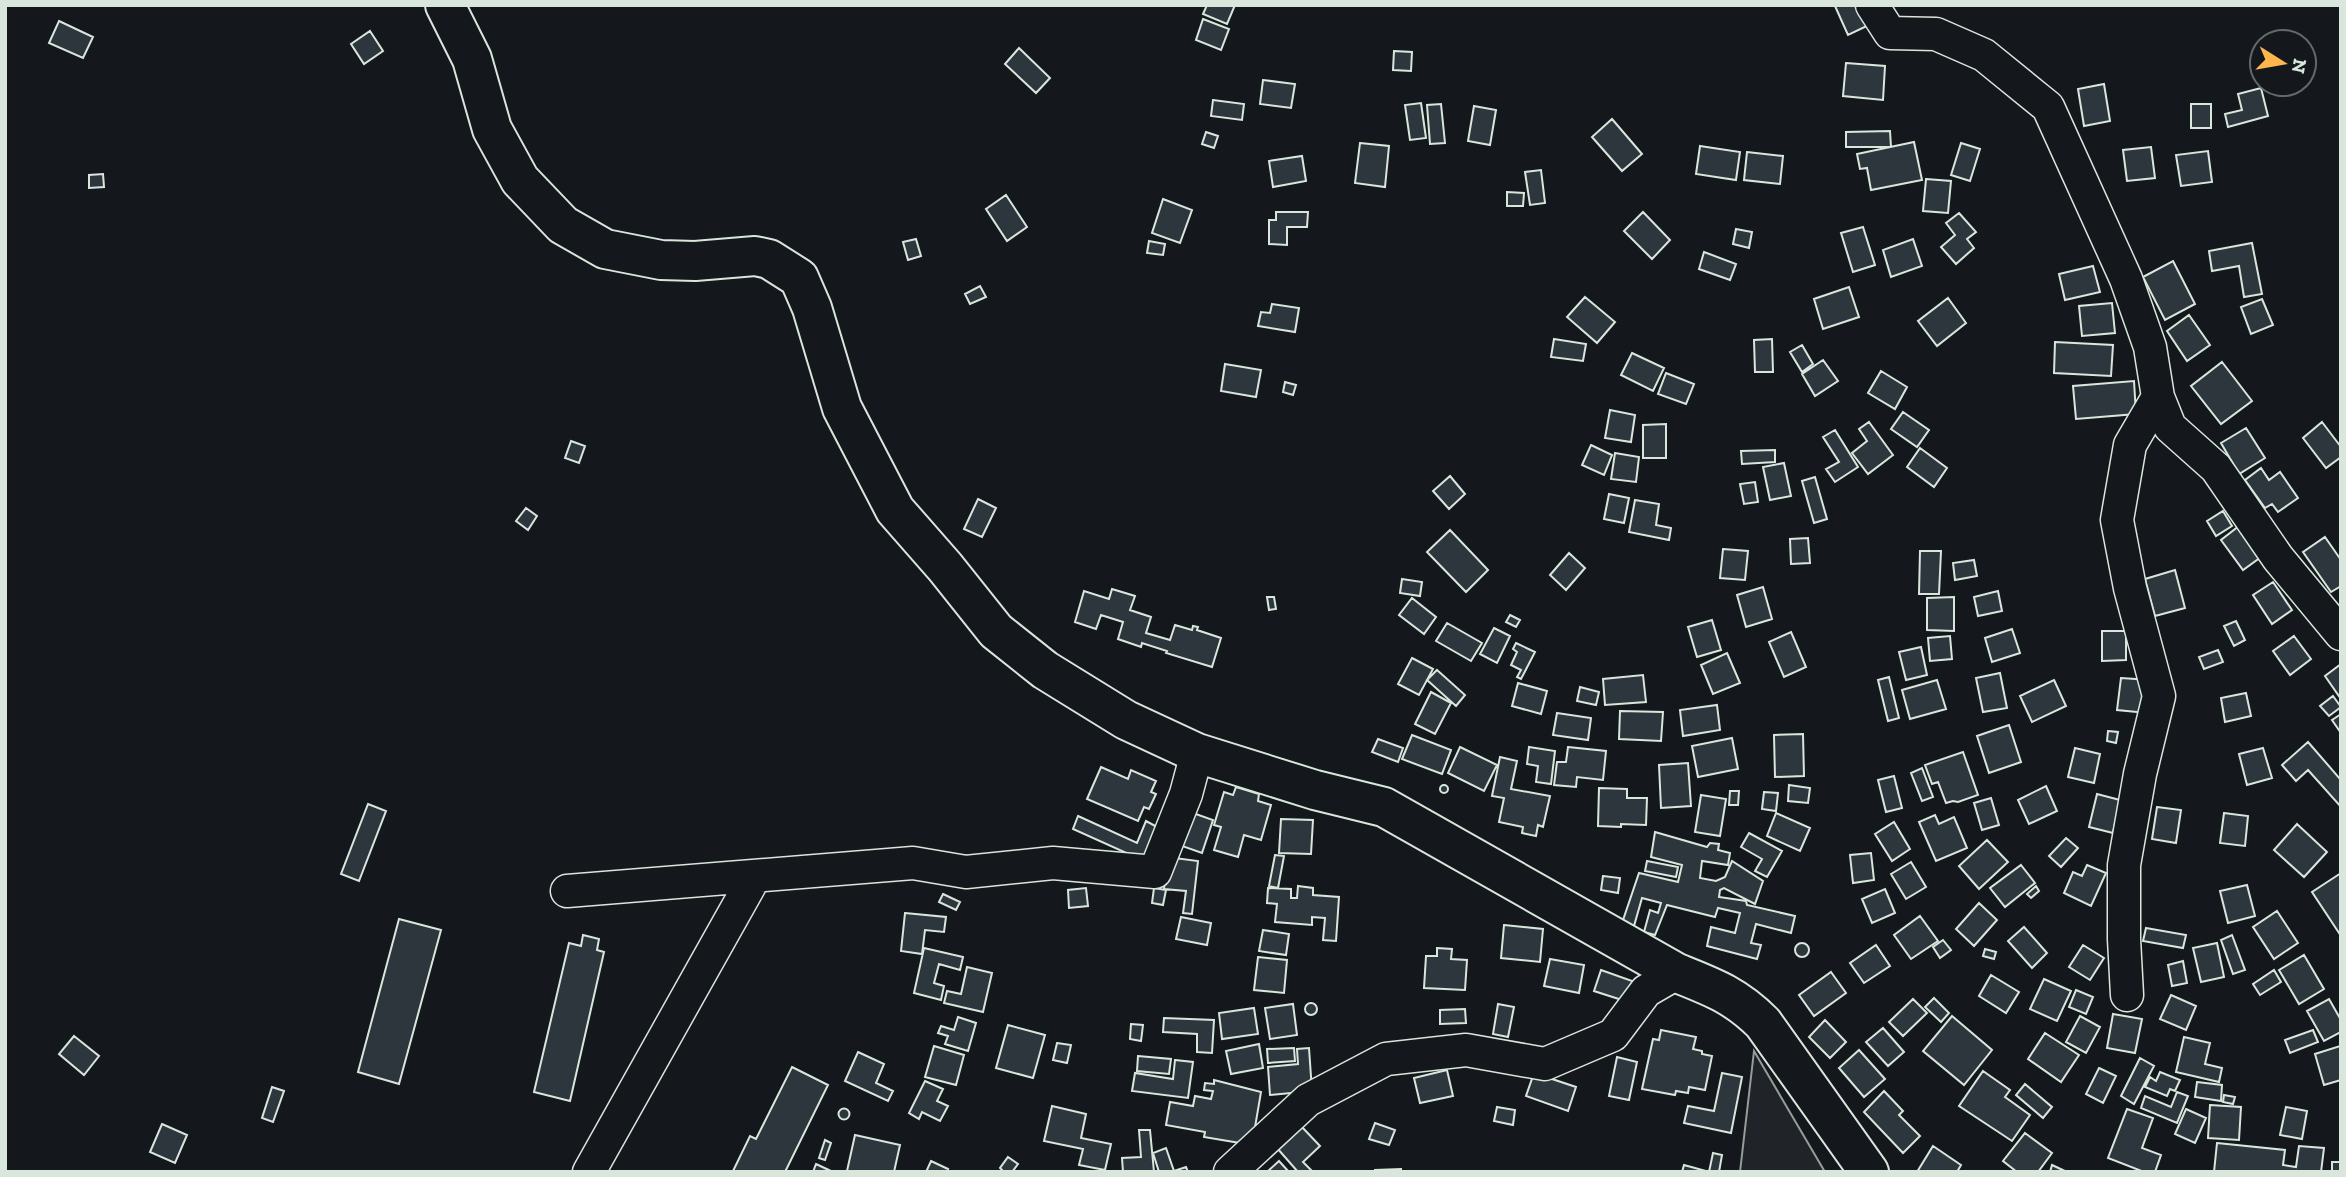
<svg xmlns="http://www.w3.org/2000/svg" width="2346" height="1177" viewBox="0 0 2346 1177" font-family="'Zilla Slab',serif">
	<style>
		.green { fill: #202428; stroke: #939e99; stroke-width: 2 }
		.building { fill: #2c363c; stroke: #d8e6dc; stroke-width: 2 }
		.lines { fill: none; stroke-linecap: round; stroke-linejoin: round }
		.minor-casing { stroke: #d8e6dc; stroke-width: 35 }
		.major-casing { stroke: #d8e6dc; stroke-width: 42 }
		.minor { stroke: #14181c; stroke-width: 32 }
		.major { stroke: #14181c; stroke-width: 38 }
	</style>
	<rect width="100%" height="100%" fill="#14181c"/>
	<path class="green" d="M1754,1051L1825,1172H1740Z"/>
	<path class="building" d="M1207,5H1235L1227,24L1203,14Z
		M1838,5H1860L1869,25L1848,35L1835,6Z
		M1203,19L1229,29L1221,50L1196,40Z
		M59,21L93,37L83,58L49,43Z
		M370,31L383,51L364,64L351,44Z
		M1019,48L1050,78L1036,93L1005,64Z
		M1394,51L1412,52L1411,71L1393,70Z
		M1846,63L1885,66L1883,100L1843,96Z
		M1263,80L1295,84L1291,108L1260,104Z
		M2104,84L2110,121L2084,126L2078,89Z
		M2261,88L2268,116L2228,127L2225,114L2242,110L2238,94Z
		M1213,100L1244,104L1242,120L1211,116Z
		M1421,103L1426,138L1410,140L1405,105Z
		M1441,104L1445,143L1430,144L1427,105Z
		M2191,104H2211V128H2191Z
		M1474,106L1496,110L1490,145L1468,141Z
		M1612,119L1642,154L1622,171L1592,137Z
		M1890,131L1891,147H1846V132Z
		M1206,132L1218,136L1214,148L1202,144Z
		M1914,142L1922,180L1871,190L1867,168L1860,169L1857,154Z
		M1360,143L1389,146L1385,187L1355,183Z
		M1961,143L1980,149L1970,181L1951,175Z
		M1700,146L1740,152L1736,180L1696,174Z
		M2151,147L2155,178L2127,181L2123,150Z
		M2208,151L2212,182L2181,186L2176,155Z
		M1747,152L1783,156L1780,184L1744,180Z
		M1302,156L1306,181L1273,187L1269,161Z
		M1541,170L1545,203L1530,205L1525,172Z
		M103,174L104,187L89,188V175Z
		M1926,179L1951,181L1948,213L1923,211Z
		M1507,192L1524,193L1523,206H1507Z
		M1006,195L1027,227L1007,241L986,209Z
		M1163,199L1192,210L1180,243L1152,233Z
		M1276,212H1308L1307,227H1287V245L1269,244V220H1276Z
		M1643,212L1670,240L1652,259L1624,231Z
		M1959,213L1976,232L1967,239L1974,248L1956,264L1941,247L1955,235L1946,223Z
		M1863,227L1875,265L1853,272L1841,233Z
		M1736,229L1752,232L1749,248L1733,244Z
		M916,239L921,256L908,260L903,242Z
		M1913,239L1922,266L1891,277L1883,250Z
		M1149,241L1165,244L1163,255L1147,253Z
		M2252,243L2262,294L2244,297L2239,266L2212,271L2209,251Z
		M1704,252L1736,264L1730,280L1699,269Z
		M2173,261L2195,304L2165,320L2143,277Z
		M2093,266L2100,292L2065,300L2059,274Z
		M980,286L986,297L970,304L965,294Z
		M1849,287L1859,317L1823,329L1814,299Z
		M1585,297L1615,322L1597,343L1567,317Z
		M1948,298L1966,323L1937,346L1918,321Z
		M2262,299L2273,325L2251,334L2241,307Z
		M2112,303L2115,333L2082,336L2079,306Z
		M1272,304L1299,308L1295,332L1258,326L1261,312L1270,313Z
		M2189,315L2210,345L2187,361L2167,331Z
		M1554,339L1586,344L1583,361L1551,357Z
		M1772,339L1773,372H1755L1754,340Z
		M2055,342L2113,345L2111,376L2054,373Z
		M1802,345L1813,364L1802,372L1790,352Z
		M1632,353L1664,368L1653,391L1621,375Z
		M1823,360L1838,381L1815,396L1802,374Z
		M2222,362L2252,401L2221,424L2191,386Z
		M1225,364L1261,370L1256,397L1221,391Z
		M1881,371L1907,387L1895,409L1868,393Z
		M1666,373L1694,384L1686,404L1658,394Z
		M2134,381L2136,414L2076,419L2073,386Z
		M1285,382L1296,385L1293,395L1283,392Z
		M1610,410L1635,415L1631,442L1605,438Z
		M1903,412L1929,430L1917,447L1891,429Z
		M1869,422L1893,455L1868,474L1852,453L1867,441L1859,429Z
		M2322,422L2341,447V457L2326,468L2303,438Z
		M1666,424V458H1643V425Z
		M2246,428L2265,458L2239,474L2221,443Z
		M1835,430L1858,467L1835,482L1826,469L1839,462L1823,437Z
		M571,441L585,446L579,463L565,458Z
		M1591,445L1612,455L1604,475L1582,465Z
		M1920,448L1947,468L1934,487L1907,467Z
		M1775,450V462L1742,464L1741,451Z
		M1615,453L1639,457L1636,482L1611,479Z
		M1784,463L1791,496L1770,500L1763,467Z
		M2261,468L2269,480L2280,472L2298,498L2278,512L2272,504L2265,508L2245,480Z
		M1450,476L1465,494L1449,509L1433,491Z
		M1815,477L1827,519L1814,523L1802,481Z
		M1755,482L1758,502L1744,504L1740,484Z
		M1609,494L1629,498L1624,523L1604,519Z
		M978,499L996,508L982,537L964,529Z
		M1635,500L1659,504L1656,525L1671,528L1669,540L1629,532Z
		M526,508L537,516L528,530L516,521Z
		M2223,511L2232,526L2216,536L2207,521Z
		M2239,526L2261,557L2243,570L2221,540Z
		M1450,530L1488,570L1466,592L1427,552Z
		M2325,537L2341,560V586L2331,592L2303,552Z
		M1808,538L1810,563L1791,564L1790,539Z
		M1723,549L1748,551L1745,580L1720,578Z
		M1920,551H1941L1939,594H1919Z
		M1569,553L1585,568L1566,590L1550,575Z
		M1974,560L1977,576L1955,580L1953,563Z
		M2175,570L2185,608L2155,616L2145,579Z
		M1402,579L1422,582L1420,596L1400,593Z
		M2273,582L2292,610L2272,624L2253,595Z
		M1763,587L1772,619L1746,627L1737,595Z
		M1112,589L1135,596L1130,610L1151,617L1146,633L1170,640L1175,625L1192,630L1193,626L1198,627L1197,630L1221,638L1212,667L1166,653L1167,651L1142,643L1141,647L1118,639L1123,622L1101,615L1096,629L1075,622L1084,591L1109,599Z
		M1998,591L2002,611L1978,616L1974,597Z
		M1267,597H1274L1276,609L1269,610Z
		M1954,597V631L1927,630V598Z
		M1412,598L1436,617L1424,634L1399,615Z
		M1510,615L1520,620L1516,627L1506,622Z
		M1712,620L1721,650L1697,657L1688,627Z
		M2236,621L2245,640L2234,646L2224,626Z
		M1447,623L1482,643L1471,661L1436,641Z
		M1494,628L1510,636L1497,663L1480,654Z
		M2012,629L2020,653L1992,662L1985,638Z
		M2102,631H2126V660L2102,661Z
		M1791,632L1806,667L1784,677L1769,642Z
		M1950,636L1952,659L1930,661L1928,638Z
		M2294,636L2311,659L2290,675L2273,651Z
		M1516,643L1535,652L1521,679L1517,677L1521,670L1511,665L1517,652L1513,649Z
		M1921,647L1927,675L1906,680L1899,652Z
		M2218,650L2223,662L2204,669L2199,657Z
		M1727,653L1740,683L1713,694L1701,665Z
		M1412,658L1433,669L1419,695L1398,684Z
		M2341,664V699L2325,676Z
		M1437,670L1465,695L1456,706L1427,680Z
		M2000,673L2007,708L1983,712L1976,678Z
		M1643,675L1646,702L1605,705L1603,679Z
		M1889,677L1899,718L1888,721L1878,680Z
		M2121,678L2150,680L2147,713L2117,710Z
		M1937,680L1946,709L1910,719L1902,690Z
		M2054,680L2066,706L2032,722L2020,696Z
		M1518,683L1547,691L1541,714L1512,706Z
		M1580,687L1599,692L1596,705L1577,701Z
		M1431,692L1451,703L1435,734L1415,724Z
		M2246,693L2251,716L2225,722L2221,698Z
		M2333,696L2341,707L2329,716L2320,706Z
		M1717,705L1720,730L1683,736L1680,710Z
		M1620,711L1663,712L1661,741L1619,739Z
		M1557,713L1591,718L1588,740L1553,735Z
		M2341,714V733L2332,720Z
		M2009,725L2021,762L1989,773L1977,736Z
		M2108,731L2118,732L2116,743L2107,741Z
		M1803,734L1804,776L1775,777L1774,735Z
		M1412,735L1451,750L1442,774L1402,759Z
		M1732,738L1738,769L1698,777L1692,746Z
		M1378,739L1403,748L1398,762L1372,752Z
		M2308,742L2341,780V807L2308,770L2296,781L2282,765Z
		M1460,747L1497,765L1484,791L1448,773Z
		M1529,747L1555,751L1551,784L1536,782L1538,766L1527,764Z
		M1568,747L1606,751L1603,780L1577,777L1576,787L1554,785L1557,762H1566Z
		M2075,748L2100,754L2094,783L2068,777Z
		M2263,748L2272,778L2247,785L2239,754Z
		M1963,752L1978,795L1958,802L1953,801L1946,803L1938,782L1932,784L1925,765Z
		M1500,757L1517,761L1511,789L1550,796L1543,827L1538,825L1536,836L1522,833L1523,827L1499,822L1504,798L1492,796Z
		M1688,763L1691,806L1661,808L1659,765Z
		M1101,767L1128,779L1131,770L1156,781L1151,792L1156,794L1149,809L1144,807L1138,821L1087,799Z
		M1922,768L1933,797L1922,801L1911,773Z
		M1894,776L1902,808L1886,812L1878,780Z
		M1789,785L1810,788L1808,803L1788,801Z
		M1440 789a4 4 0 1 1 8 0a4 4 0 1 1-8 0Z
		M2046,786L2057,811L2029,824L2018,800Z
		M1236,787L1259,794L1258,801L1271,805L1261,840L1244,835L1238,857L1214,850L1221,827L1214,825L1224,792L1233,795Z
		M1599,788L1627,789V798H1647L1646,825L1621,824V827L1598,826Z
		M1730,791H1739L1738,805H1729Z
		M1764,792L1778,793L1776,811L1762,809Z
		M2097,794L2120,800L2113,833L2089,827Z
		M1701,795L1726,799L1720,836L1695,832Z
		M1991,798L1999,825L1982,830L1974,803Z
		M368,804L386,811L359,881L341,874Z
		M2157,807L2181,810L2176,843L2152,839Z
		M1193,813L1213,820L1202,853L1182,846Z
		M1776,813L1810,828L1800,851L1767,836Z
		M2224,813L2248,816L2245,846L2220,843Z
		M1935,815L1939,824L1954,817L1967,848L1936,861L1919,822Z
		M1078,816L1137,843L1146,821L1159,828L1144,861L1073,829Z
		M1281,819L1313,820L1311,854L1279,853Z
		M1894,822L1910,849L1892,861L1875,834Z
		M2297,824L2327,852L2304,877L2274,850Z
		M1655,832L1707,847L1710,843L1719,844L1718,850L1730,853L1728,865L1702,861L1700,878L1716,881L1725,877L1732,861L1763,881L1755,904L1724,888L1720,890L1719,897L1746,901L1747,905L1795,916L1791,933L1756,924L1751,943L1761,945L1757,959L1707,946L1711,927L1735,933L1740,913L1718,908L1715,917L1667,905L1655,935L1644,932L1650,910L1658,913L1661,903L1642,898L1634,926L1622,923L1639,873L1678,882L1682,865L1651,857Z
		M1749,833L1782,851L1767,877L1755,871L1762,859L1741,847Z
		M2066,838L2078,848L2061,867L2049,856Z
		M1987,840L2008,862L1979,889L1959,866Z
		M1871,853L1874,880L1853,883L1850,855Z
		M1275,855L1284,856L1278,888L1269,886Z
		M1167,857L1198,861L1192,914L1183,913L1186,891L1164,889Z
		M1647,861L1678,867L1676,877L1645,871Z
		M1911,862L1926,887L1906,899L1891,874Z
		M2021,865L2035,883L2005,907L1990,888Z
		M2087,865L2106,873L2091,906L2064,893L2073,872L2082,876Z
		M2341,873V936L2312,892Z
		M1603,876L1620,878L1618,893L1601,890Z
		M2247,885L2255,916L2228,923L2220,891Z
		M1298,886L1313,888V895L1339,897L1336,941L1323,940L1325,918L1312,917V925L1275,922L1277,904L1267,903L1268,888L1291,889V898H1297Z
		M2036,886L2039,891L2031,898L2027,894Z
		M1086,888L1088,906L1069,908L1068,890Z
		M1154,888L1166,890L1163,905L1152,903Z
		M1885,889L1895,913L1872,923L1862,899Z
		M943,894L960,902L956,910L939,902Z
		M1979,903L1997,920L1974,946L1956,929Z
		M2277,911L2298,943L2274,959L2253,927Z
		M905,913L946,917L944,932L925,930L922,954L901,951Z
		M1920,916L1938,941L1911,959L1894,935Z
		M1181,917L1211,923L1207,945L1176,939Z
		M399,919L441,930L399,1084L358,1072Z
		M1504,925L1543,929L1540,962L1501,958Z
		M2024,927L2047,953L2032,968L2008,941Z
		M2146,928L2186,935L2183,948L2143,941Z
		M1263,930L1289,934L1286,955L1259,951Z
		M583,935L599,939L597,950L604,952L570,1101L534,1092L569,943L581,946Z
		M2232,935L2245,970L2233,974L2221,940Z
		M1943,940L1951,950L1940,958L1933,947Z
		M1795 950a7 7 0 1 1 14 0a7 7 0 1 1-14 0Z
		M2217,943L2224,977L2201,982L2193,948Z
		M1876,945L1890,966L1864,983L1850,963Z
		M2083,945L2104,958L2090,980L2069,967Z
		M924,948L963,957L960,970L939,964L934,983L944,986L941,1000L914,993Z
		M1437,948L1452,949L1451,959L1467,960L1465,990L1424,988L1426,956H1437Z
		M1985,949L1996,952L1994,959L1983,956Z
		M2304,955L2324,989L2299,1004L2279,970Z
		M1258,957L1287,960L1284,993L1254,990Z
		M1550,959L1584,965L1579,993L1544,986Z
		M2183,961L2187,983L2172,986L2168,965Z
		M967,967L992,973L983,1012L944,1003L947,991L961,994Z
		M1601,970L1635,982L1628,1002L1594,991Z
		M2274,970L2281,982L2260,995L2253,984Z
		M1831,972L1846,993L1814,1016L1799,995Z
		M1991,975L2019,992L2006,1013L1979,996Z
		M2044,979L2071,991L2057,1021L2030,1009Z
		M2076,990L2093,997L2086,1014L2069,1007Z
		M2171,995L2196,1006L2186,1030L2160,1019Z
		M1934,998L1949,1013L1941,1022L1925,1007Z
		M1913,999L1927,1013L1903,1036L1889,1022Z
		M2329,999L2341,1020V1032L2324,1041L2307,1011Z
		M1305 1009a6 6 0 1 1 12 0a6 6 0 1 1-12 0Z
		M1293,1004L1297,1035L1270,1039L1265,1008Z
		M1498,1004L1514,1007L1508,1037L1493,1034Z
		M1254,1008L1258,1034L1222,1039L1219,1013Z
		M1465,1009L1466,1023L1440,1024V1010Z
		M2113,1014L2142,1019L2135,1053L2107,1048Z
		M1952,1016L1992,1050L1964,1085L1923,1051Z
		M2080,1016L2100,1027L2086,1053L2066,1042Z
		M958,1017L976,1023L968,1051L945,1044L948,1036L938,1033L941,1026L954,1030Z
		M1164,1018L1214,1020L1212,1053L1197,1052V1034L1163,1032Z
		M1825,1020L1846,1042L1830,1058L1809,1037Z
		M1131,1024L1143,1025L1141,1041L1130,1039Z
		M1008,1025L1045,1035L1033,1078L996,1068Z
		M1883,1028L1904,1052L1888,1066L1866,1042Z
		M1661,1030L1696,1037L1693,1049L1702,1051V1054L1712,1056L1705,1090L1689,1087L1688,1093L1676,1091L1675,1095L1642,1089L1653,1039L1659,1040Z
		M2313,1030L2318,1042L2290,1053L2285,1040Z
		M2045,1033L2079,1055L2061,1082L2028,1059Z
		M74,1036L99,1056L84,1075L59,1054Z
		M2184,1037L2210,1043L2205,1064L2222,1068L2219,1082L2176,1072Z
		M1057,1043L1071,1045L1067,1063L1053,1060Z
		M1259,1044L1263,1068L1231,1074L1226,1051Z
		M934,1046L964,1055L956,1085L925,1077Z
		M2340,1046L2341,1080L2324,1085L2315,1054Z
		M1294,1048L1295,1061L1268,1063L1267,1049Z
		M1309,1048L1312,1091L1270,1095L1268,1067L1298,1064L1297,1049Z
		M1859,1050L1885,1079L1864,1097L1839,1068Z
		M858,1052L884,1064L876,1083L893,1091L888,1101L845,1081Z
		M1138,1056L1171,1059L1169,1074L1137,1071Z
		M1617,1057L1637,1062L1629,1100L1609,1096Z
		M2140,1058L2154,1066L2134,1104L2121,1096Z
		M1175,1060L1193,1062L1188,1098L1132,1091L1135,1073L1173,1079Z
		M792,1067L828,1085L785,1172L733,1171L750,1136L756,1139Z
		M2099,1068L2116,1076L2103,1103L2086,1094Z
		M1447,1070L1453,1096L1420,1103L1414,1078Z
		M1983,1071L2010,1090L2005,1097L2030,1115L2012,1141L1959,1106Z
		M2160,1072L2180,1080L2175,1091L2170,1089L2167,1096L2145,1087L2150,1077L2156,1081Z
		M1534,1073L1576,1087L1568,1111L1526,1096Z
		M1722,1073L1742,1077L1731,1133L1684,1123L1688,1106L1714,1111Z
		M1214,1080L1261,1092L1252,1145L1204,1137L1205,1132L1166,1125L1170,1102L1193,1106L1195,1096L1211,1099L1213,1091L1204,1090L1205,1083L1214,1084Z
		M925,1081L943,1089L937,1101L948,1106L940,1121L922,1112L919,1119L909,1113Z
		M2197,1082L2222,1085L2221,1101L2195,1097Z
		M2025,1084L2052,1107L2043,1118L2016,1095Z
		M272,1087L284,1091L273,1122L262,1118Z
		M1884,1091L1903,1111L1899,1115L1920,1136L1903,1153L1864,1112Z
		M2177,1092L2188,1096L2177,1123L2141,1108L2145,1096L2171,1107Z
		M2224,1095L2235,1097L2233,1104L2223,1102Z
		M2210,1105L2241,1107L2239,1140L2208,1138Z
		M1052,1106L1086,1114L1081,1138L1111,1144L1105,1170L1079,1165L1083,1149L1044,1141Z
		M1497,1107L1515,1110L1513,1125L1494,1121Z
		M2286,1107L2307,1111L2302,1139L2280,1135Z
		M838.5 1114a5.5 5.5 0 1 1 11 0a5.5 5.5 0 1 1-11 0Z
		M2127,1109L2153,1118L2142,1148L2161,1155L2155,1172H2144L2108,1158Z
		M2186,1109L2206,1118L2195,1143L2175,1134Z
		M1375,1123L1395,1130L1389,1145L1369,1139Z
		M162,1124L187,1135L175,1163L150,1152Z
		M1301,1126L1320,1146L1303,1162L1313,1172H1298L1277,1148Z
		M1139,1130H1150L1154,1172H1123L1122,1158L1141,1157Z
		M2025,1133L2052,1153L2038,1172H2017L2003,1161Z
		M855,1135L900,1145L894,1172L847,1171Z
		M825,1140L831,1143L825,1160L819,1158Z
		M2217,1143L2285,1150L2283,1165L2296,1167L2299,1146L2324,1148L2321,1172H2214Z
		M1933,1146L1961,1165L1957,1172H1917Z
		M1166,1148L1174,1171L1186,1167L1188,1172H1159L1153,1153Z
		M1713,1153L1722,1155L1719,1172H1709Z
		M1008,1157L1018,1164L1012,1172H1004L1000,1168Z
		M931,1161L948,1169L946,1172H926Z
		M1279,1161L1289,1172H1267Z
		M2332,1162H2341V1172H2332Z
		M816,1164L833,1172H813Z
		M1684,1165L1706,1171V1172H1682Z
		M2052,1165L2067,1172H2050Z
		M1401,1169V1172H1375V1170Z"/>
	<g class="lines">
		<defs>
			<path id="minor" d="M1872,5L1890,33L1936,34L1984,55L2048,107L2126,279L2150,347L2158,397L2170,427L2216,468L2278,558L2341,634
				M567,891L913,863L966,872L1053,863L1155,872L1186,794L1197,753
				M2127,995L2124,939V865L2140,774L2159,696L2130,588L2117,520L2130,445L2158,397
				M589,1172L755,876
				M1230,1172L1308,1100L1386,1059L1466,1050L1545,1064L1613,1035L1646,991L1677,973"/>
			<path id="major" d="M445,5L472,59L492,129L520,180L563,225L605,249L661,260L695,261L755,256L769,259L799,278L812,308L842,408L895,510L945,567L996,631L1045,670L1126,720L1197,753L1315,790L1384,807L1677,973C1712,987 1735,995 1763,1023L1869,1172"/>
		</defs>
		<use href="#minor" class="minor-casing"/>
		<use href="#major" class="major-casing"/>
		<use href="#minor" class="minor"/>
		<use href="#major" class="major"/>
	</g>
	<rect width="2346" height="1177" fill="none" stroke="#d8e6dc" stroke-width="14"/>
	<g transform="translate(2283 63) rotate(101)"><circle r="33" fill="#14181c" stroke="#626a69" stroke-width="2"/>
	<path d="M0-5L12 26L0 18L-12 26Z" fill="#ffb74d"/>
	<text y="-10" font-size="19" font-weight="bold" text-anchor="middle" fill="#d8e6dc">N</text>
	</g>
</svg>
